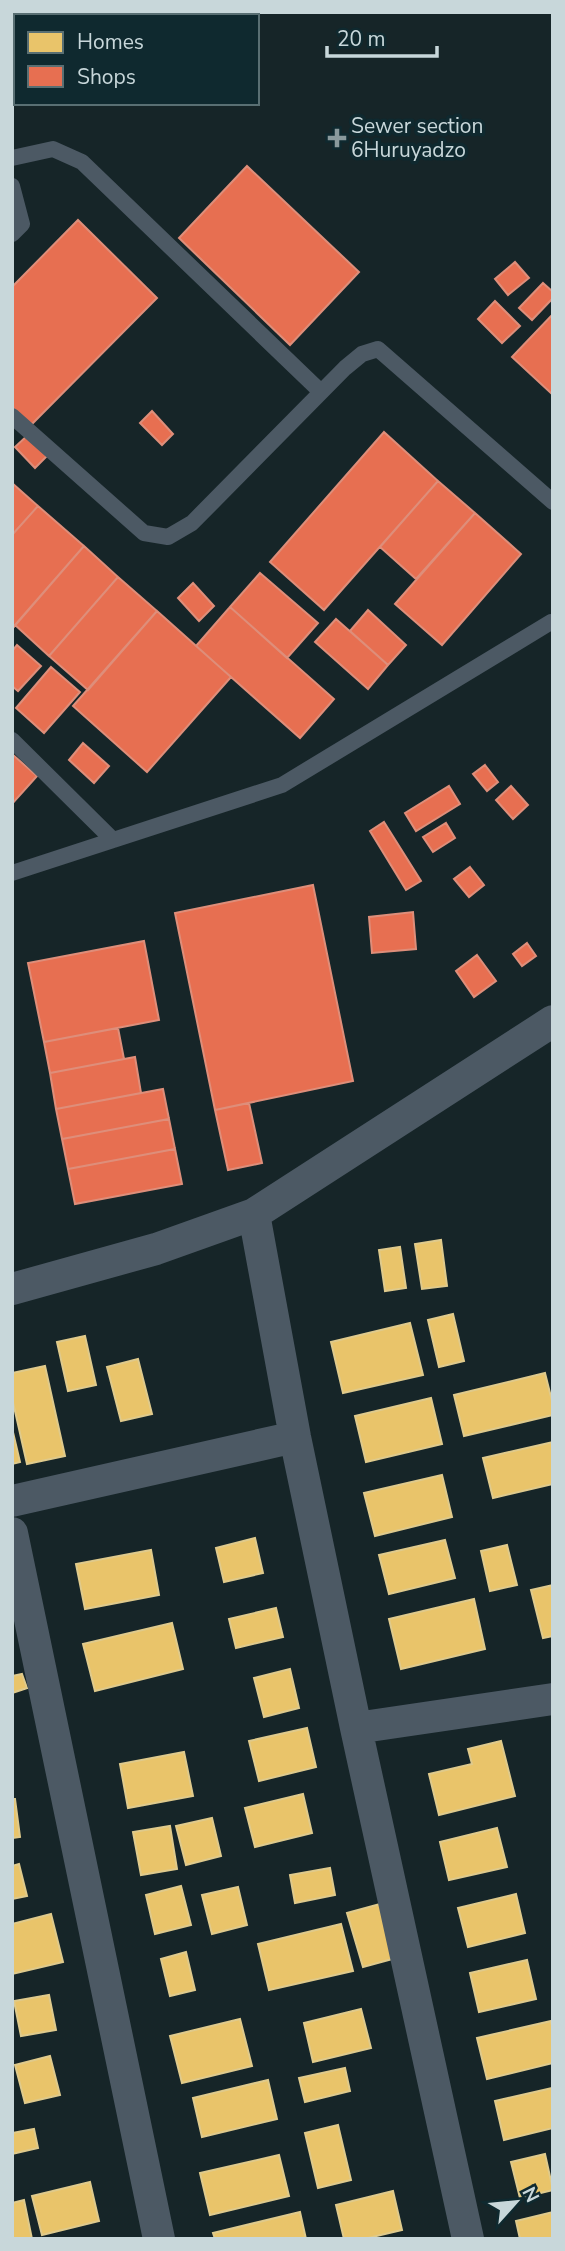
<svg xmlns="http://www.w3.org/2000/svg" width="565" height="2251" viewBox="0 0 565 2251" font-family="'Nunito Sans',sans-serif">
	<style>
		.homes { fill: #e9c46a; stroke: #dfca8c; stroke-width: 2 }
		.shops { fill: #e76f51; stroke: #de8e7a; stroke-width: 2 }
		.lines { fill: none; stroke-linecap: round; stroke-linejoin: round }
		.lane { stroke: #4c5964; stroke-width: 16 }
		.street { stroke: #4c5964; stroke-width: 32 }
		.poi-dot { fill: #8a999c; stroke: #0f292f; stroke-width: 2.5 }
		.labels { text-anchor: middle; dominant-baseline: central; stroke-width: 7; stroke-linejoin: round; paint-order: stroke }
		.poi-label { font-size: 21px; fill: #c8d7da; stroke: #0f292f; text-anchor: start }
	</style>
	<rect width="100%" height="100%" fill="#162528"/>
	<path class="homes" d="M441,1240L447,1286L422,1289L415,1244Z
		M400,1247L406,1288L385,1291L379,1250Z
		M453,1314L464,1361L439,1367L428,1320Z
		M410,1323L423,1375L343,1393L331,1342Z
		M85,1336L96,1385L68,1391L57,1342Z
		M138,1359L152,1414L121,1421L107,1367Z
		M45,1366L65,1456L27,1464L12,1398V1373Z
		M545,1373L553,1405V1415L464,1436L454,1395Z
		M431,1398L442,1444L366,1462L355,1416Z
		M12,1428L20,1462L12,1464Z
		M553,1442V1484L493,1498L483,1458Z
		M442,1475L452,1517L375,1536L364,1493Z
		M255,1538L263,1573L224,1582L216,1548Z
		M445,1540L455,1578L389,1594L379,1555Z
		M507,1545L517,1585L490,1591L481,1551Z
		M151,1550L159,1595L85,1609L76,1564Z
		M553,1585V1636L543,1638L531,1590Z
		M474,1599L485,1649L401,1669L389,1619Z
		M276,1608L283,1637L236,1648L229,1619Z
		M172,1623L183,1669L95,1691L83,1644Z
		M290,1669L299,1708L264,1717L254,1678Z
		M22,1674L27,1688L12,1693V1676Z
		M307,1728L316,1767L259,1781L249,1741Z
		M501,1741L515,1796L439,1815L429,1774L472,1764L468,1749Z
		M184,1752L193,1796L128,1808L120,1764Z
		M303,1794L312,1833L255,1847L245,1808Z
		M12,1799H15L20,1837L12,1838Z
		M212,1818L221,1856L186,1865L176,1826Z
		M170,1826L177,1869L141,1875L133,1832Z
		M497,1828L507,1867L449,1880L440,1842Z
		M19,1864L27,1896L12,1899V1866Z
		M330,1868L335,1895L295,1903L290,1875Z
		M181,1886L191,1925L155,1934L146,1895Z
		M238,1887L247,1925L212,1934L202,1895Z
		M516,1894L525,1933L468,1947L458,1908Z
		M380,1904L396,1958L363,1967L347,1913Z
		M51,1914L63,1962L12,1974V1924Z
		M341,1924L353,1971L269,1990L258,1944Z
		M186,1952L195,1990L170,1996L161,1959Z
		M527,1960L536,1999L479,2012L470,1973Z
		M49,1995L56,2030L21,2036L14,2001Z
		M361,2009L371,2048L313,2062L304,2023Z
		M240,2019L252,2066L182,2083L170,2036Z
		M551,2021L553,2030V2063L487,2079L477,2038Z
		M50,2056L60,2095L25,2103L15,2065Z
		M345,2068L350,2091L305,2102L299,2078Z
		M268,2080L277,2119L202,2137L193,2098Z
		M552,2088L553,2128L504,2140L495,2101Z
		M338,2125L351,2180L318,2188L305,2133Z
		M34,2129L38,2148L12,2154V2133Z
		M545,2154L553,2190L520,2198L511,2162Z
		M279,2155L289,2196L210,2215L200,2173Z
		M90,2182L99,2221L42,2235L32,2196Z
		M393,2191L402,2230L364,2239H344L336,2205Z
		M24,2200L32,2239H12V2203Z
		M300,2212L306,2239H215L213,2233Z
		M553,2212V2239H520L516,2221Z"/>
	<path class="shops" d="M247,166L359,272L290,345L179,238Z
		M78,220L157,298L31,425L12,407V287Z
		M515,262L529,278L508,295L495,279Z
		M543,283L553,292V298L532,320L519,308Z
		M495,301L520,326L502,343L478,319Z
		M553,314V395L512,357Z
		M152,411L173,434L162,445L140,423Z
		M384,432L438,481L324,610L270,562Z
		M28,435L47,456L35,468L15,447Z
		M438,481L475,513L416,579L380,547Z
		M12,483L38,506L12,535Z
		M38,506L84,546L12,629V535Z
		M475,513L521,554L442,645L395,604Z
		M84,546L118,577L49,656L15,625Z
		M260,573L318,623L287,658L230,607Z
		M118,577L157,611L88,690L49,656Z
		M193,583L214,606L199,621L178,598Z
		M230,607L334,699L300,738L196,646Z
		M368,610L406,645L388,665L350,631Z
		M157,611L231,677L147,772L73,706Z
		M336,619L388,665L368,689L315,642Z
		M17,645L41,666L18,691L12,686V651Z
		M51,667L80,692L44,733L16,708Z
		M83,743L109,766L94,783L69,760Z
		M12,754L37,776L12,804Z
		M485,765L498,782L487,791L473,774Z
		M449,786L460,804L416,831L405,813Z
		M511,786L528,805L513,819L496,800Z
		M384,822L421,881L406,890L370,831Z
		M446,823L455,838L433,852L423,837Z
		M470,867L484,885L469,897L454,879Z
		M313,885L353,1081L215,1110L175,913Z
		M413,912L416,949L372,953L369,917Z
		M144,941L159,1020L44,1042L28,963Z
		M527,943L536,956L522,966L513,954Z
		M477,955L496,981L474,997L456,971Z
		M118,1028L124,1059L50,1073L44,1042Z
		M135,1057L141,1093L56,1109L50,1073Z
		M163,1089L169,1119L62,1139L56,1109Z
		M249,1103L262,1163L228,1170L215,1110Z
		M169,1119L175,1149L68,1169L62,1139Z
		M175,1149L182,1184L75,1204L68,1169Z"/>
	<g class="lines">
		<path class="lane" d="M12,158L53,149L82,162L321,392
			M12,186L22,224L12,234
			M12,416L144,533L168,537L192,523L345,368L362,354L378,349L553,502
			M12,740L113,840
			M12,873L282,785L551,622"/>
		<path class="street" d="M254,1214L295,1437L356,1728L468,2239
			M12,1289L156,1249L254,1214L553,1021
			M12,1501L295,1437
			M12,1533L159,2239
			M356,1728L553,1699"/>
	</g>
	<path class="poi-dot" d="M333.5 127.5h7v7h7v7h-7v7h-7v-7h-7v-7h7z"/>
	<g class="labels">
		<g class="poi-label">
			<text x="351" y="126">Sewer section<tspan x="351" dy="24">6Huruyadzo</tspan></text>
		</g>
	</g>
	<rect width="565" height="2251" fill="none" stroke="#c8d7da" stroke-width="28"/>
	<rect x="14" y="14" width="245" height="91" fill="#0f292f" stroke="#596f73" stroke-width="2"/>
	<rect x="28" y="32" width="35" height="21" fill="#e9c46a" stroke="#596f73" stroke-width="2"/>
	<text x="77" y="49" font-size="21" fill="#c8d7da">Homes</text>
	<rect x="28" y="66" width="35" height="21" fill="#e76f51" stroke="#596f73" stroke-width="2"/>
	<text x="77" y="84" font-size="21" fill="#c8d7da">Shops</text>
	<g transform="translate(516 2202) rotate(63)" stroke="#0f292f" stroke-width="5" paint-order="stroke">
	<path d="M0-5L12 26L0 18L-12 26Z" fill="#c8d7da"/>
	<text y="-10" font-size="19" font-weight="bold" text-anchor="middle" fill="#c8d7da">N</text>
	</g>
	<path d="M327 46v10h110v-10" fill="none" stroke="#c8d7da" stroke-width="3.5"/>
	<text x="337" y="46" font-size="21" fill="#c8d7da" stroke="#0f292f" stroke-width="5" paint-order="stroke">20 m</text>
</svg>
